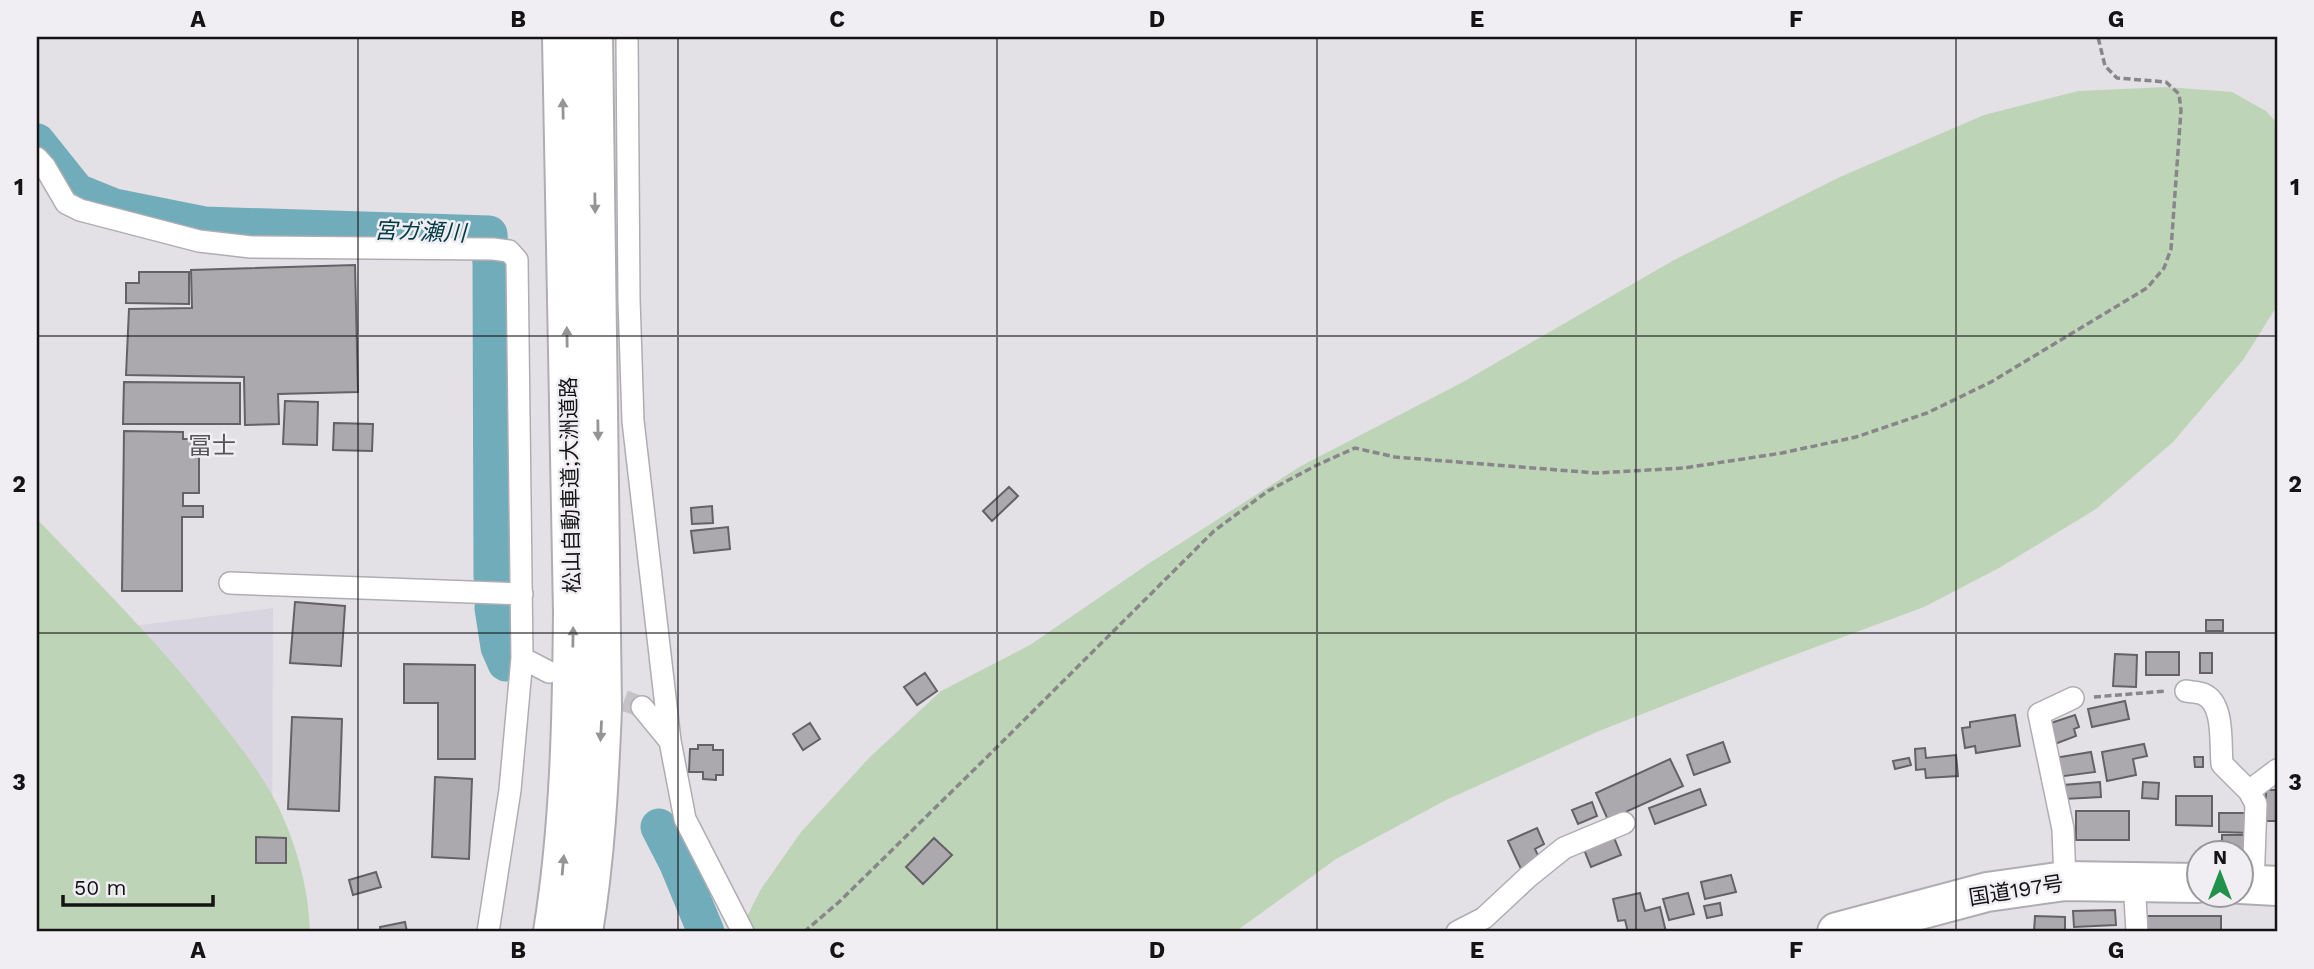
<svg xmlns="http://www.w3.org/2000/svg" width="2314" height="969" viewBox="0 0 2314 969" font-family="'Work Sans','Noto Sans JP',sans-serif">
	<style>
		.built { fill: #d9d5e0 }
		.green { fill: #bed4b7 }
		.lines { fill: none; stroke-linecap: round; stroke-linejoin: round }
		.river { stroke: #71acbb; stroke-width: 37 }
		.building { fill: #aba9ad; stroke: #646266; stroke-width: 2 }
		.street-tunnel { stroke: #c4c2c7; stroke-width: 21; stroke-dasharray: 21 10; stroke-linecap: butt }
		.street-casing { stroke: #afadb2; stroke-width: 24 }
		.highway-casing { stroke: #afadb2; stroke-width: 42 }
		.path { stroke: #88868a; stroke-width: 3.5; stroke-dasharray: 7 3.5; stroke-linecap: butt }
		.street { stroke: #fff; stroke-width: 21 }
		.highway { stroke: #fff; stroke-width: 38 }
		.oneway { fill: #959596 }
		.grid { fill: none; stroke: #141415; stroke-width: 2; stroke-opacity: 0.55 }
		.labels { text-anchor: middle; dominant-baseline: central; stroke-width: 5; stroke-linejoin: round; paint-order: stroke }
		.street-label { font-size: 21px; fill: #141415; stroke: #f0eef3 }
		.water-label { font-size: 23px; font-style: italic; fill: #013b46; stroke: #f0eef3 }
		.quarter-label { font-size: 24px; fill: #565559; stroke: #f0eef3 }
		.neatline { fill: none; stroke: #141415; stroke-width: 2.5 }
		.grid-label { font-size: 23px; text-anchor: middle; font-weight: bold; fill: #141415 }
	</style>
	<rect width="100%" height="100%" fill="#e3e1e6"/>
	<path class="built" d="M273,608L272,892L118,628Z"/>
	<path class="green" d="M2167,87L2232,92L2266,111L2277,123V306L2243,360L2173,442L2096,509L1999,568L1924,607L1770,664L1599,731L1446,800L1336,859L1235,932H739L761,889L801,832L869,758L941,691L1030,645L1148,564L1301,466L1463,382L1674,260L1840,177L1984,115L2078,91Z
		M37,519C97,582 159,643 213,712C236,741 260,771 277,804C296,843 309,889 310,932H37Z"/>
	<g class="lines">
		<path class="river" d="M37,142L77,192L114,207L204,225L489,234L491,264L492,577
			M493,608L499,647L506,663
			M659,827L677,862L706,932"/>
	</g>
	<path class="building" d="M355,265L358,392L278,394L279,424L245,425L244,377L126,375L129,309L192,308L191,270Z
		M139,272H189V304L126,303V283H139Z
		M124,382L240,383V424H123Z
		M285,401L318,402L317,445L283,444Z
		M334,423L373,424L372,451L333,450Z
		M124,431L183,432V439H199V493H183V506H203V517H182V591H122Z
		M1009,487L1018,496L992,521L983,511Z
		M712,506L713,523L692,524L691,508Z
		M728,527L730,549L694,553L691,531Z
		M295,602L345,606L341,666L290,663Z
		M2206,620H2223V631H2206Z
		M2146,652H2179V675H2146Z
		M2200,653H2212V673H2200Z
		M2115,654L2137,655L2136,687L2113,686Z
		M404,664L475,665V759H438V703H404Z
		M925,673L937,691L917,705L904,687Z
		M2125,701L2129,719L2092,727L2088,709Z
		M2015,715L2020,746L1976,753L1975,746L1965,748L1962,728L1970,727V722Z
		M2075,715L2079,727L2074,729L2076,736L2055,744L2048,724Z
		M292,717L342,719L339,811L288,809Z
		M810,723L820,739L803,750L793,734Z
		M1723,742L1730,762L1694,775L1687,755Z
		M2144,744L2147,756L2133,759L2136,775L2107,781L2102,752Z
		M698,745H713V750H723V775H716V780L703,779V772H689L690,749H698Z
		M1925,748L1926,758L1956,755L1958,776L1926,778L1925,769L1916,770L1915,749Z
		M2091,752L2095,772L2057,777L2054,758Z
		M2194,757H2203V767H2195Z
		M1909,758L1911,765L1895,769L1893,761Z
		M1670,759L1683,786L1608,820L1596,793Z
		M435,777L472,779L469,859L432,857Z
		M2100,782L2101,797L2064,799L2063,785Z
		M2143,782L2159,783L2158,799L2142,798Z
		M1700,789L1706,805L1655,824L1649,808Z
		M2266,790H2277V821H2266Z
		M2176,796H2212V826L2176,825Z
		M1592,802L1597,816L1578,824L1572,810Z
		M2076,811H2129V840H2076Z
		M2219,813H2252L2251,833L2219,832Z
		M1537,828L1544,844L1535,849L1540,860L1521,869L1508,841Z
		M1613,835L1621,855L1591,867L1583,847Z
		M2222,835H2248V856L2222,853Z
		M256,837L286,838V863H256Z
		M934,838L952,855L923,884L906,867Z
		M376,872L381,887L353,895L349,880Z
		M1731,875L1736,892L1705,899L1701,882Z
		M1640,893L1645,911L1660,907L1666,932H1628L1625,920L1618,921L1613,899Z
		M1688,893L1694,914L1669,920L1663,899Z
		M1720,903L1722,915L1707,918L1704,906Z
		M2115,910L2116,925L2074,927L2073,911Z
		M2035,916L2065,917V932H2034Z
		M2145,916H2221V932H2145Z
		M405,922L407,932H381L380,927Z"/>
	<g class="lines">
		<path class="street-tunnel" d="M595,690L642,707"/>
		<defs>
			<path id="street" d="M627,37L629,299L633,421L670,741L685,819L743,932
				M37,158L45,167L66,203L80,210L199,241L251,247L493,249L509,251L517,260L522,658L510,790L488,932
				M230,583L522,594
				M522,658L549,672
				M2186,691C2191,692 2198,692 2203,694C2225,703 2220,744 2222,764L2249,791L2256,804L2253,885
				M642,707L670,741
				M2249,791L2277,770
				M2065,881L2063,829L2039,714L2073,698
				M2134,881L2137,932
				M1457,932L1484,918L1528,877L1564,848L1624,823"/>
			<path id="highway" d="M2240,884L2277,886
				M553,932C570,826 572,720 573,613L562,37
				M583,932C595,858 599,784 602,708L593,37
				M1837,932L1987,892L2065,881L2198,883"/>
		</defs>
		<use href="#street" class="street-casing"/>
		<use href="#highway" class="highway-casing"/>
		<path class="path" d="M2094,697L2166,691
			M804,932L839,902L987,757L1214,531L1268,491L1317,465L1355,448L1395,457L1596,473L1684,468L1782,453L1856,437L1927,413L1991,382L2147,288L2164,268L2171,249L2181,110L2179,94L2166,82L2117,78L2105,66L2098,37"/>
		<use href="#street" class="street"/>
		<use href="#highway" class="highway"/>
	</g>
	<defs><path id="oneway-solid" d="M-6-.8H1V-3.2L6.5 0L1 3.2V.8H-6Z" transform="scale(1.75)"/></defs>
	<g class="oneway">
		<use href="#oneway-solid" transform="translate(563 109) rotate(-91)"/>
		<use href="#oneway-solid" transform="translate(595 203) rotate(89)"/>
		<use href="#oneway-solid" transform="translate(567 337) rotate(-91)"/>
		<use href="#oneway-solid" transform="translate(598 430) rotate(89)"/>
		<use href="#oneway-solid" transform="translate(573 637) rotate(-89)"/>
		<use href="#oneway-solid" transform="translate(601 731) rotate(93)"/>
		<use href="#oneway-solid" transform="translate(563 865) rotate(-85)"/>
	</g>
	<path class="grid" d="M358,37V932M678,37V932M997,37V932M1317,37V932M1636,37V932M1956,37V932M37,336H2277M37,633H2277"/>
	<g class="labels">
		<g class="street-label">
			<text transform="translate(570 485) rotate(-91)">松山自動車道;大洲道路</text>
			<text transform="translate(2016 890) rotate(-9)">国道197号</text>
		</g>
		<g class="water-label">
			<text transform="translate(420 232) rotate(2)">宮ガ瀬川</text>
		</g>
		<g class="quarter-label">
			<text x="212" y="446">冨士</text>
		</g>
	</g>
	<rect width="2314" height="969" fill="none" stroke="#f0eef3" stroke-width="77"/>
	<g transform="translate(2220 874)"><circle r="33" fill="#f0eef3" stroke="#98979a" stroke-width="2"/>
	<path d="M0-5L12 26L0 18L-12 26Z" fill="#21914b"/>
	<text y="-10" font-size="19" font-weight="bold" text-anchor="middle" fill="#141415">N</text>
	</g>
	<path d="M63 895v10h150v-10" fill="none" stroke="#141415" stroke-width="3.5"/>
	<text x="74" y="895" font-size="21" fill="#141415" stroke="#f0eef3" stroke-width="5" paint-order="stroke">50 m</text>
	<rect x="38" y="38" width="2238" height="892" class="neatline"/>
	<g class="grid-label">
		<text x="198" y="27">A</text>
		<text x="518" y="27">B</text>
		<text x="837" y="27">C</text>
		<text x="1157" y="27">D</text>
		<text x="1477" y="27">E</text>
		<text x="1796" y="27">F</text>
		<text x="2116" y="27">G</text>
		<text x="19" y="195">1</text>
		<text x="2295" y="195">1</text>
		<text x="19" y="492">2</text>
		<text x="2295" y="492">2</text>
		<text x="19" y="790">3</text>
		<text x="2295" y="790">3</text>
		<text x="198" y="958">A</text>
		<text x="518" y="958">B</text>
		<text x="837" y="958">C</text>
		<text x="1157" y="958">D</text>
		<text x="1477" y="958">E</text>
		<text x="1796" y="958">F</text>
		<text x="2116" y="958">G</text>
	</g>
</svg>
